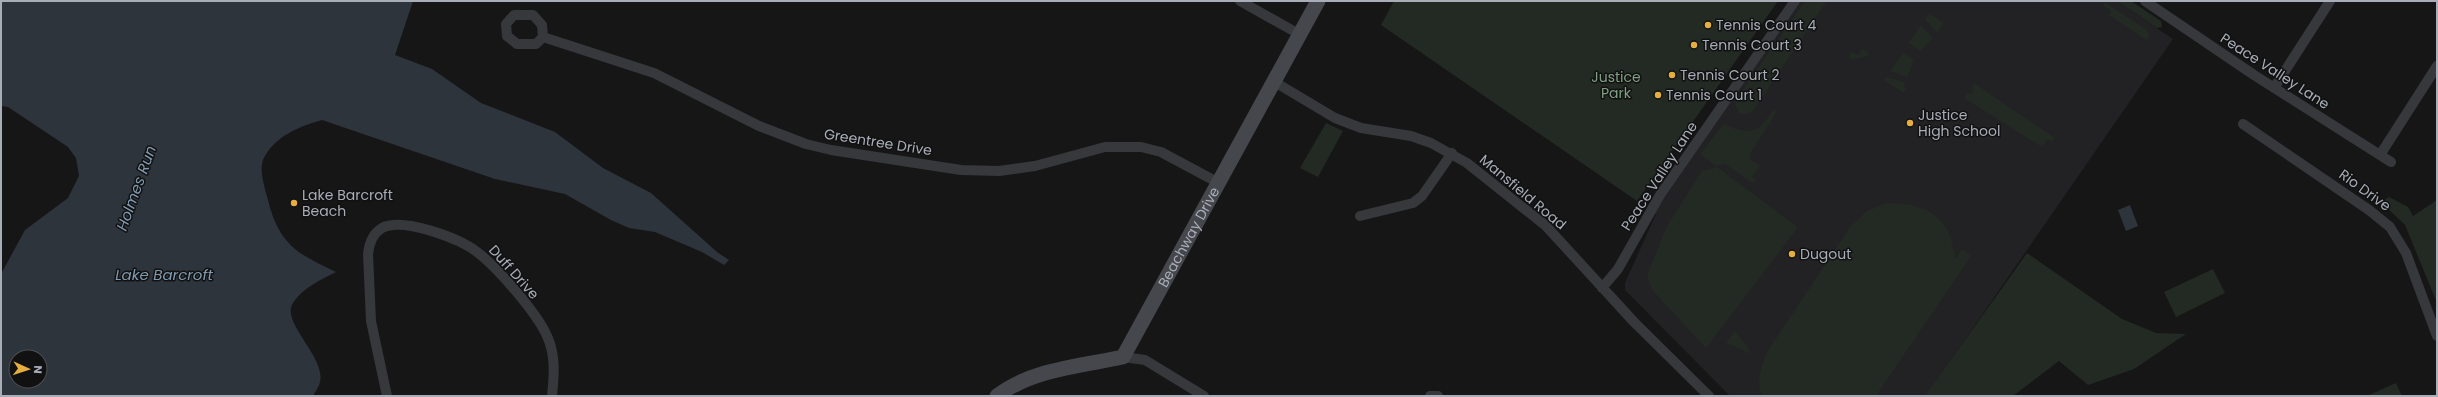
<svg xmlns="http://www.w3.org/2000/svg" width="2438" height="397" viewBox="0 0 2438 397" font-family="Poppins,sans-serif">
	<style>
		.built { fill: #222224 }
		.green { fill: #222a23 }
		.water { fill: #2d343b; fill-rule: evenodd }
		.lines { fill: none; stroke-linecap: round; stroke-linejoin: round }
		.street { stroke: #37383c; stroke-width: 10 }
		.secondary { stroke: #45474c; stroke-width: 15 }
		.poi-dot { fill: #e6ad3f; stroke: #111112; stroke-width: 1.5 }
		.labels { text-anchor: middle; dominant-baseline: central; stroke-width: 3; stroke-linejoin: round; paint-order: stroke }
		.poi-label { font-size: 14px; fill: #a8adb7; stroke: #111112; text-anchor: start }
		.street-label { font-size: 14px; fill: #a8adb7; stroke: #111112 }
		.park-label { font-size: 14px; fill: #81a082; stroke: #111112 }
		.water-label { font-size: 15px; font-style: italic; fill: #829ab0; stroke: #111112 }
	</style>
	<rect width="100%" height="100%" fill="#161617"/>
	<path class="built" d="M1791,1H2117L2173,39L1926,396H1730L1625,290V283L1656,214L1647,207Z"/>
	<path class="green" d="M1394,1H1778L1637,201L1381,25Z
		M1805,1H1827L1753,111L1747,114H1740L1735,105L1737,98Z
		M2103,1L2147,30L2149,35L2148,41L2109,15L2111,11L2104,6Z
		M2117,1H2131L2161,21L2162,27L2157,28Z
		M1930,14L1944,23L1937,33L1925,19Z
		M1921,25L1933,38L1920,51L1909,43Z
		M1862,49L1869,53L1868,56L1854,59L1849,58L1851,51L1858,55Z
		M1903,53L1914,60L1907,77L1890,71Z
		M1886,77L1905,82L1904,87L1907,88L1904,93L1884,80Z
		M1974,83L2055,138L2052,142L2048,139L2042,147L1964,98L1967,94L1973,93L1972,87Z
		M1774,109L1777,111L1750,154V159L1760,166L1752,177L1757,181L1751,182L1725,164L1716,166L1700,154L1722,126L1726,125C1752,136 1758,133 1774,109Z
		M1326,123L1343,131L1318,177L1300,168Z
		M1717,167L1796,226V230L1706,348L1652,290L1647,275L1667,226L1702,171Z
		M2389,197L2408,207L2413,216L2437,200V303L2405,225L2381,202Z
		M1887,203C1911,203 1936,208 1948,231C1952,239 1953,250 1956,259L1962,249L1971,256L1876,396H1762C1755,380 1762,364 1769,349L1851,226L1867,211Z
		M2027,253L2122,319L2156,333L2186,334L2134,369L2088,385L2059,361L2013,396H1925Z
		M2213,269L2225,293L2176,317L2164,292Z
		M1735,331L1750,350L1747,354L1743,350L1726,343Z
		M2396,383L2402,396H2367Z"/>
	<path class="water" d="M1,1H413L395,55L432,69L481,103L555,132L603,168L651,193L717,252L729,260L724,265L702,252L655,232L629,228L611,220L565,194L495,179L322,120C300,126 273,137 263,160C259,171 265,189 268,200C271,213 277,230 287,241C298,255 320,264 336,272C321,280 302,288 293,303C280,322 326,357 320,382C319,387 315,392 313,396H1V274L25,230L68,198L79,176L76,158L68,147L8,107L1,106ZM16,357H40V381H16Z
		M2130,205L2138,226L2126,231L2118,210Z"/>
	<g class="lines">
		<path class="street" d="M1240,1L1299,34
			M2145,1L2254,75L2391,162
			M543,37L536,44H517L507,36L506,24L514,15H533L542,25L543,37L654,73L759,126L806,144L831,150L961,170L999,171L1035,166L1105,147H1141L1161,152L1217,182
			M1273,81L1335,118L1361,128L1411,136L1431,143L1467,163L1546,226L1634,322L1709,396
			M2274,88L2330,1
			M2243,124L2369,210L2390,227L2406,253L2437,336
			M2380,155L2437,66
			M1360,216L1413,203L1422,196L1452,153
			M1602,288L1618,269L1660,195L1795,1
			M1123,357L1145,360L1204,396
			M387,396L371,321L368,254C369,244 372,234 382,228C403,217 459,238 477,252C497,267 537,313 547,336C556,355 554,376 552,396
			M1430,396H1438"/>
		<path class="secondary" id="s1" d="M997,396C1032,369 1081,366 1123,357L1318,1"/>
	</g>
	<g class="poi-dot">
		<circle cx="1708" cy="25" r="4"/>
		<circle cx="1694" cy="45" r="4"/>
		<circle cx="1672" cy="75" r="4"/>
		<circle cx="1658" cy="95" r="4"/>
		<circle cx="1910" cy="123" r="4"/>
		<circle cx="294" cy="203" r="4"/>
		<circle cx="1792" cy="254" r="4"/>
	</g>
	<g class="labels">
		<g class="poi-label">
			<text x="1716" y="25">Tennis Court 4</text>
			<text x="1702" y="45">Tennis Court 3</text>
			<text x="1680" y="75">Tennis Court 2</text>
			<text x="1666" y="95">Tennis Court 1</text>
			<text x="1918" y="115">Justice<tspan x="1918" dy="16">High School</tspan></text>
			<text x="302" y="195">Lake Barcroft<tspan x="302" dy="16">Beach</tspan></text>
			<text x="1800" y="254">Dugout</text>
		</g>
		<g class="street-label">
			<text transform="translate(2275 71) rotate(33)">Peace Valley Lane</text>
			<text transform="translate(878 142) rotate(9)">Greentree Drive</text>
			<text transform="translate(1659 176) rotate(-57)">Peace Valley Lane</text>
			<text transform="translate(2365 190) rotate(36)">Rio Drive</text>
			<text transform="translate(1523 192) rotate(40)">Mansfield Road</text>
			<text stroke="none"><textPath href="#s1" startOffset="270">Beachway Drive</textPath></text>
			<text transform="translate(514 272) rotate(48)">Duff Drive</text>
		</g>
		<g class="park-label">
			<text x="1616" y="77">Justice<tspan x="1616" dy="16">Park</tspan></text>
		</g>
		<g class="water-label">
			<text transform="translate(136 188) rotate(-70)">Holmes Run</text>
			<text x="164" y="274">Lake Barcroft</text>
		</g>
	</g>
	<rect width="2438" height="397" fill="none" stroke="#a8adb7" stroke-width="4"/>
	<g transform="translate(28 369) rotate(93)"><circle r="19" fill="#111112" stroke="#4d4f54"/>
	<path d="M0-3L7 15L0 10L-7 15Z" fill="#e6ad3f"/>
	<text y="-6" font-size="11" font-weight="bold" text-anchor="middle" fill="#a8adb7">N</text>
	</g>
</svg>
